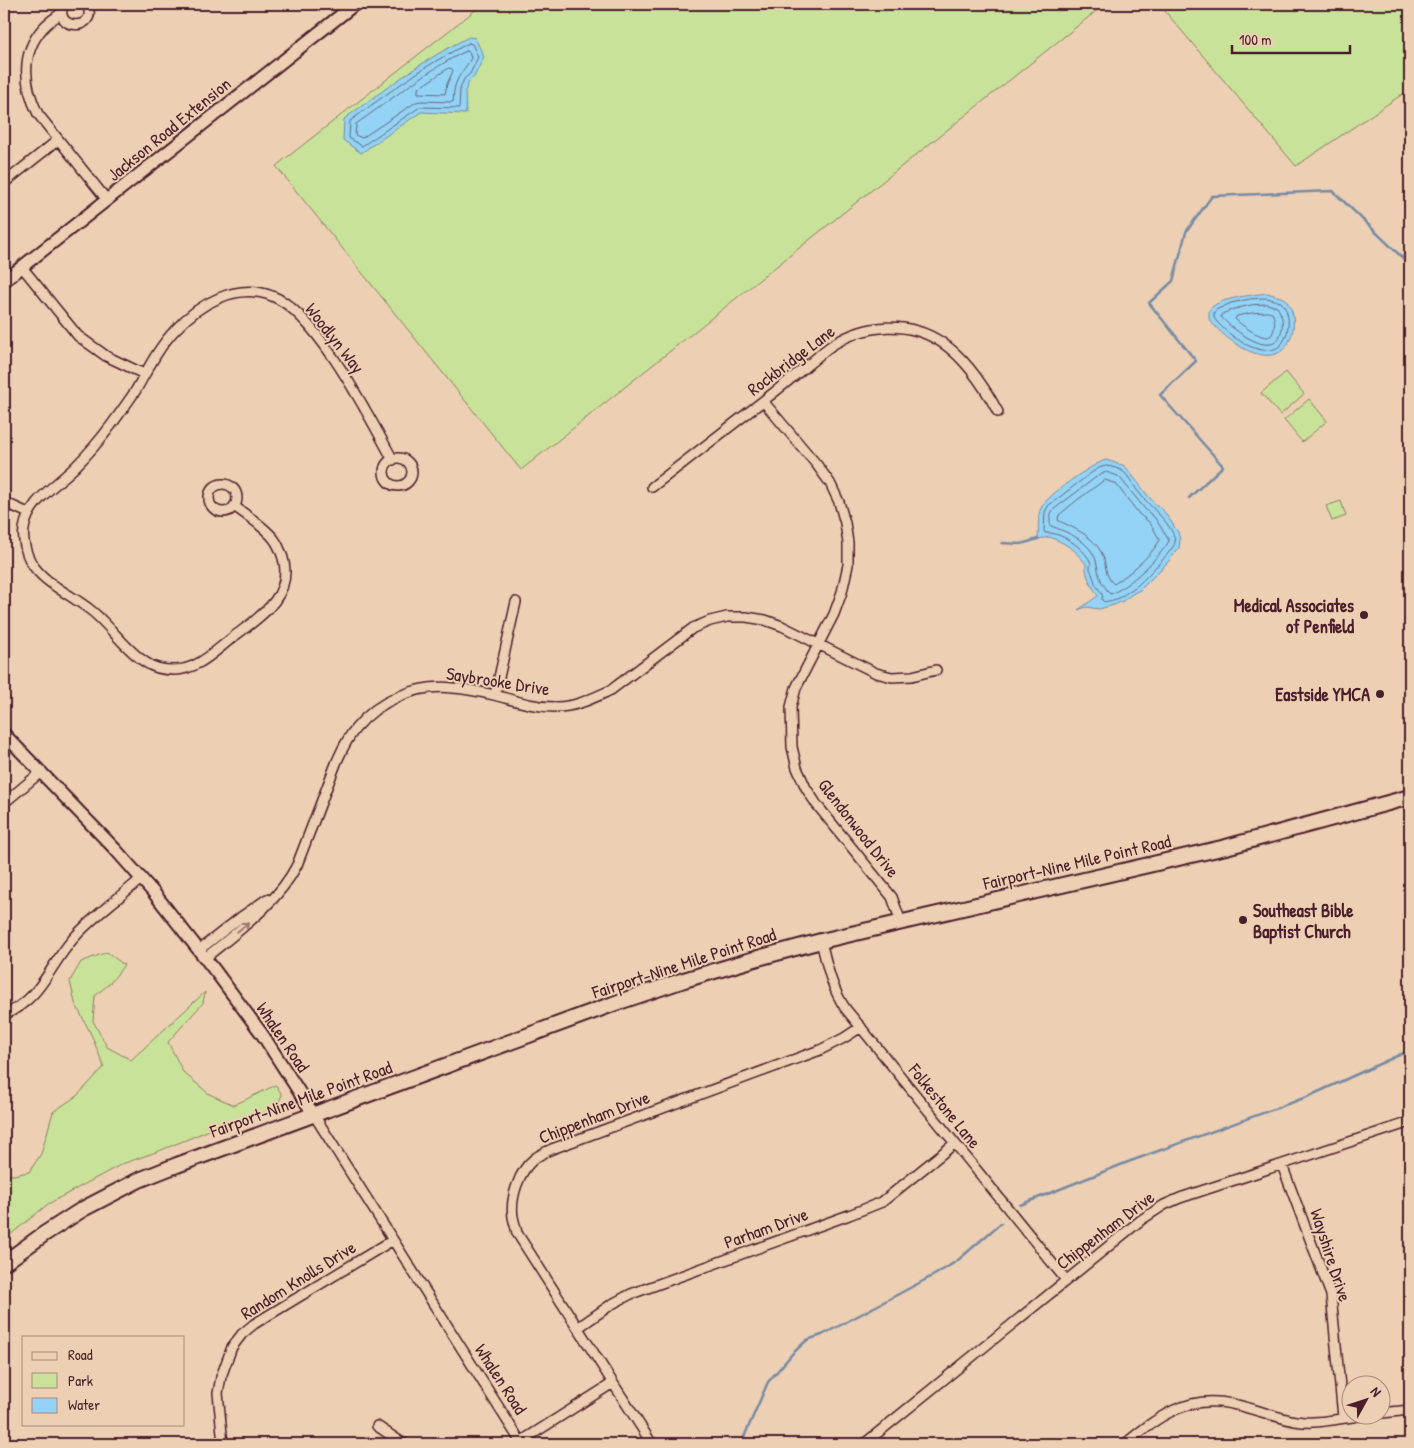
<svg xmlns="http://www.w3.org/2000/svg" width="1414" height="1448" viewBox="0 0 1414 1448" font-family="'Patrick Hand',sans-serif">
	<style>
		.green { fill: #c8e299; stroke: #898062 }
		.water { fill: #93d3f5; stroke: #768ba4 }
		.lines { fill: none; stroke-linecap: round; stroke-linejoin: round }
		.shore { stroke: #67677c; stroke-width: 1 }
		.stream { stroke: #768ba4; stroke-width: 2.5 }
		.minor-casing { stroke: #4a1f2b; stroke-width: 12 }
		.tertiary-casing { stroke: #4a1f2b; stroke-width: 15 }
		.primary-casing { stroke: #4a1f2b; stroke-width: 18 }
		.minor { stroke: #edcfb3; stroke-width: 9 }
		.tertiary { stroke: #edcfb3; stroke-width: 11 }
		.primary { stroke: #edcfb3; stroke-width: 14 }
		.oneway { stroke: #9c776f }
		.poi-dot { fill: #4a1f2b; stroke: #edcfb3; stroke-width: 2 }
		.labels { text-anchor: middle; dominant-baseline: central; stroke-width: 4; stroke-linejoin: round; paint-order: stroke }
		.street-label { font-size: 18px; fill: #4a1f2b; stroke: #edcfb3 }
		.poi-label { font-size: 18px; font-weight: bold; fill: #4a1f2b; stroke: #edcfb3; text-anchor: end }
	</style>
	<rect width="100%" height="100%" fill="#edcfb3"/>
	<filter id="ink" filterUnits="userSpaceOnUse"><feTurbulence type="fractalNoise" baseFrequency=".02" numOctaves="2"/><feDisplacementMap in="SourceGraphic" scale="10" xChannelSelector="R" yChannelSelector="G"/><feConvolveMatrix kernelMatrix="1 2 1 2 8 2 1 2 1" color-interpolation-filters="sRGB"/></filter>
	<g filter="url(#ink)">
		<path class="green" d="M483,4H1105L521,470L276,166Z
			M1159,4H1410V89L1296,166Z
			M1286,372L1304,394L1280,415L1261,393Z
			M1309,399L1327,421L1302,442L1284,420Z
			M1341,501L1346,516L1332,521L1326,506Z
			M107,952L124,965L111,982L95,996L93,1021L107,1047L131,1060L205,992L203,1003L168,1042L183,1072L209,1094L234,1105L276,1085L282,1095L276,1108L252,1117L212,1129L159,1151L122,1164L48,1204L4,1240V1174L13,1175L29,1172L41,1154L53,1112L78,1095L104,1067L91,1034L75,1003L70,981L81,962Z"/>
		<path class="water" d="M469,37L475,38L484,57L474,77L469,82L465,91L466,114L421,112L361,153L343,140L344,119C384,90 424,59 469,37Z
			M1267,293L1284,298C1292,307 1295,317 1293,329C1283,381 1227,344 1209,319C1209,318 1209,311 1209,311C1214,298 1255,295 1267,293Z
			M1106,460L1125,466L1153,502L1163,510L1178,532L1180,540L1179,548L1168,562L1140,590L1132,594L1123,601L1114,605L1099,609L1086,607L1078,610L1098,596C1092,586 1085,576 1086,564L1074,550L1063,543L1050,537L1038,539C1039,530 1037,517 1041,508C1047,495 1092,464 1106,460Z"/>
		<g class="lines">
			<path class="shore" d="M469,43L472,44L478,57L470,74L464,79L460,89L459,108L420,107L362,146L349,138L350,121C388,93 426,64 469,43Z
				M466,51L469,52L471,58C466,68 458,75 455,86C453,91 454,97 453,102L421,101L416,102L362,138L355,135L356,124C392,99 427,70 466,51Z
				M449,68L452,69L453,71L447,84L445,94L418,93V89Z
				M1267,298L1281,302C1287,309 1289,317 1288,327C1282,374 1229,339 1214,318V313L1216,310L1231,303L1250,299Z
				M1267,304L1277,307C1282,314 1283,321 1282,329C1281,332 1280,337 1278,340C1265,355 1230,327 1221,317L1222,314L1234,309L1251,305Z
				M1267,312L1272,313C1275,318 1275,323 1274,329C1273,331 1273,335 1270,336C1263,341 1240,324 1235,319L1237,316L1252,313Z
				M1106,466C1112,467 1119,468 1124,472C1130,478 1134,487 1140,494C1149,506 1175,526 1175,542C1175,549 1144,579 1138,585C1134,588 1123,595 1119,598C1114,600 1109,601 1104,602L1102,600C1104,592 1098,590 1095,583C1095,582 1091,570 1090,569C1090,562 1092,567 1090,561C1084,548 1060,531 1045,533L1044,531L1045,512L1048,506L1091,473L1099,468Z
				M1106,472L1118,476L1121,479L1145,509L1155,518L1167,537L1169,541C1160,557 1128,587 1111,594L1109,593C1107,589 1102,584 1101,580C1098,574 1098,567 1096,561C1091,542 1068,532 1051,526C1049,522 1050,514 1053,510L1095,478Z
				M1105,480L1116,484L1139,514L1150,523L1160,540C1151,556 1129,574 1114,584C1106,578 1106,568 1104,559C1098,539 1077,529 1059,521L1058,519L1059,515L1076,501Z"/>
			<path class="stream" d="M1189,498L1223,466L1160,395L1196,361L1149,303L1173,281L1186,232L1212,196L1333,191L1410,265
				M1002,543L1021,544L1038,539
				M1020,1205L1128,1162L1307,1097L1410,1050
				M741,1444L768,1382L793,1353L807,1340L822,1335L936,1274L957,1261L1001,1223"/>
			<defs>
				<path id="minor" d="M64,4C51,31 100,32 87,4
					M61,13C55,18 48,22 43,28C20,54 24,86 38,114L107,200
					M4,183L58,140
					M22,267L78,336L106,356L144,374
					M763,401L817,465L830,483L839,502L845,523L848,543V565L842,592L834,614L796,688L791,707L792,747L797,768L806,788L817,805L892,897L901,922
					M384 472a14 14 0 1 1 28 0a14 14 0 1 1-28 0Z
					M209 498a14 14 0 1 1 28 0a14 14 0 1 1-28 0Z
					M652,487C689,458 726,430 763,401C779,389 794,376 810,363C818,357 825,349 834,344C866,324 908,320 941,342C966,358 984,386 998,412
					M4,502L28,513
					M234,506C247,516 264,526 274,539C278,544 281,552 283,558C294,597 258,618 232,638C214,652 197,670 174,670C164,670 153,668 145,662C125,649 111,627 93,612C75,597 49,586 35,568C27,558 22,542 24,529C28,501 56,486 75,467C88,454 101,439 112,424C120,413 128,402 136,390C148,369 158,348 175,330C199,304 236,282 272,296C316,312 370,418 393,460
					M495,695L516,602
					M4,803L41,772
					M821,941C827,965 831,987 845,1008L1066,1280
					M199,950L241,917L267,899
					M205,958C239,930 277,904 297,865L337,761C342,750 347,738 356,728C379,700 417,684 453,688C467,689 481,692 494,695C514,700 533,707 554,707C574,708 593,698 611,690L693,628L710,621L727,617H746L765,620L782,626L876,673L892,677L912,676L936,670
					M4,1015C43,997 47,969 73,939C93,916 119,898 142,878
					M314,1115C383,1225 452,1335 522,1444
					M1282,1165L1331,1295L1343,1417
					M579,1327L612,1304L631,1294L849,1215L882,1202L954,1144
					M1382,1413L1410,1410
					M377,1426L404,1444
					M520,1442L613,1383
					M223,1444L218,1393L221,1377L232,1347L242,1334L254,1324L393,1240
					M652,1444L517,1233C516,1228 514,1222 513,1217C510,1198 519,1171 534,1159C540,1154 546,1152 552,1149L820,1050L844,1038L861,1027
					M864,1444L1141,1220L1164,1205L1180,1198L1410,1122
					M1125,1444C1158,1417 1187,1394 1232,1404C1253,1408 1274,1417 1295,1421C1316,1425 1340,1418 1360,1416"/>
				<path id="tertiary" d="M4,281L355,4
					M4,734L115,849L154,893L216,972L262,1034L314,1115"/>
				<path id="primary" d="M4,1263L44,1234L83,1209L139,1180L177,1165L613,1004L684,980L758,958L821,941L1226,847L1410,797"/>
			</defs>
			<use href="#minor" class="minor-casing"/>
			<use href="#tertiary" class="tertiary-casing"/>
			<use href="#primary" class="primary-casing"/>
			<use href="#minor" class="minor"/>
			<use href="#tertiary" class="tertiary"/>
			<use href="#primary" class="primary"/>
		</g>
		<defs><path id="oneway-shaft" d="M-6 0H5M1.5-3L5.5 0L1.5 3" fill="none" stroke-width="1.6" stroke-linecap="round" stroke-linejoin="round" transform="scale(1.25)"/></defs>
		<use class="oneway" href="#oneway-shaft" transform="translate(243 927) rotate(-39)"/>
	</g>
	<g class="poi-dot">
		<circle cx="1364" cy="615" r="5"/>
		<circle cx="1380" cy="694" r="5"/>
		<circle cx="1243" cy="920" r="5"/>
	</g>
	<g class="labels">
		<g class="street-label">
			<text transform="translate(169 129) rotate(-39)">Jackson Road Extension</text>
			<text transform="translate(335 338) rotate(52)">Woodlyn Way</text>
			<text transform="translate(791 360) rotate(-37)">Rockbridge Lane</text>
			<text transform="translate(498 681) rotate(9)">Saybrooke Drive</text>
			<text transform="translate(859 828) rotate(52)">Glendonwood Drive</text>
			<text transform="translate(1077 862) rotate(-13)">Fairport-Nine Mile Point Road</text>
			<text transform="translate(684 963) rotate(-18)">Fairport-Nine Mile Point Road</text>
			<text transform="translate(283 1037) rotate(56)">Whalen Road</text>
			<text transform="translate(301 1099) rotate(-20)">Fairport-Nine Mile Point Road</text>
			<text transform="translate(945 1106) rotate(51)">Folkestone Lane</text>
			<text transform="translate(594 1117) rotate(-21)">Chippenham Drive</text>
			<text transform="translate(766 1228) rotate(-20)">Parham Drive</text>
			<text transform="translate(1105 1230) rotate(-37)">Chippenham Drive</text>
			<text transform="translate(1331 1255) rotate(72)">Wayshire Drive</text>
			<text transform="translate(298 1280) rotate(-32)">Random Knolls Drive</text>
			<text transform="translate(501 1379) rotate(57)">Whalen Road</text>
		</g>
		<g class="poi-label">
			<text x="1354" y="605">Medical Associates<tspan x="1354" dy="21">of Penfield</tspan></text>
			<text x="1370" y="694">Eastside YMCA</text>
			<text x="1253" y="910" text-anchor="start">Southeast Bible<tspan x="1253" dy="21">Baptist Church</tspan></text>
		</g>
	</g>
	<rect width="1414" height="1448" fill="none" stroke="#edcfb3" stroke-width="20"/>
	<rect x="10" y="10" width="1394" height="1428" fill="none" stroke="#4a1f2b" stroke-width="2" filter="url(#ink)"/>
	<rect x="22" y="1336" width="162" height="90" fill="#edcfb3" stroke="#ac897d"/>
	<rect x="32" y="1352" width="25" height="8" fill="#edcfb3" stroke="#ac897d"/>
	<text x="68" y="1360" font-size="15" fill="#4a1f2b">Road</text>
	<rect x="32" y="1373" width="25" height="15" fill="#c8e299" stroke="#ac897d"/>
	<text x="68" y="1386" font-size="15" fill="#4a1f2b">Park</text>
	<rect x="32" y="1398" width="25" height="15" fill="#93d3f5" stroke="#ac897d"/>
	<text x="68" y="1410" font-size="15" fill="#4a1f2b">Water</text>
	<g transform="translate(1366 1400) rotate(50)"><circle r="24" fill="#edcfb3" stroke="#ac897d"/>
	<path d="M0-4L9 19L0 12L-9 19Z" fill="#4a1f2b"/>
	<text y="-8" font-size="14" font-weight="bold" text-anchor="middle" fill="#4a1f2b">N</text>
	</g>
	<path d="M1232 45v8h118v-8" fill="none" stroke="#4a1f2b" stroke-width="2.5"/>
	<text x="1239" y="45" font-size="15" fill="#4a1f2b" stroke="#edcfb3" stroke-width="4" paint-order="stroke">100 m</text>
</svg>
